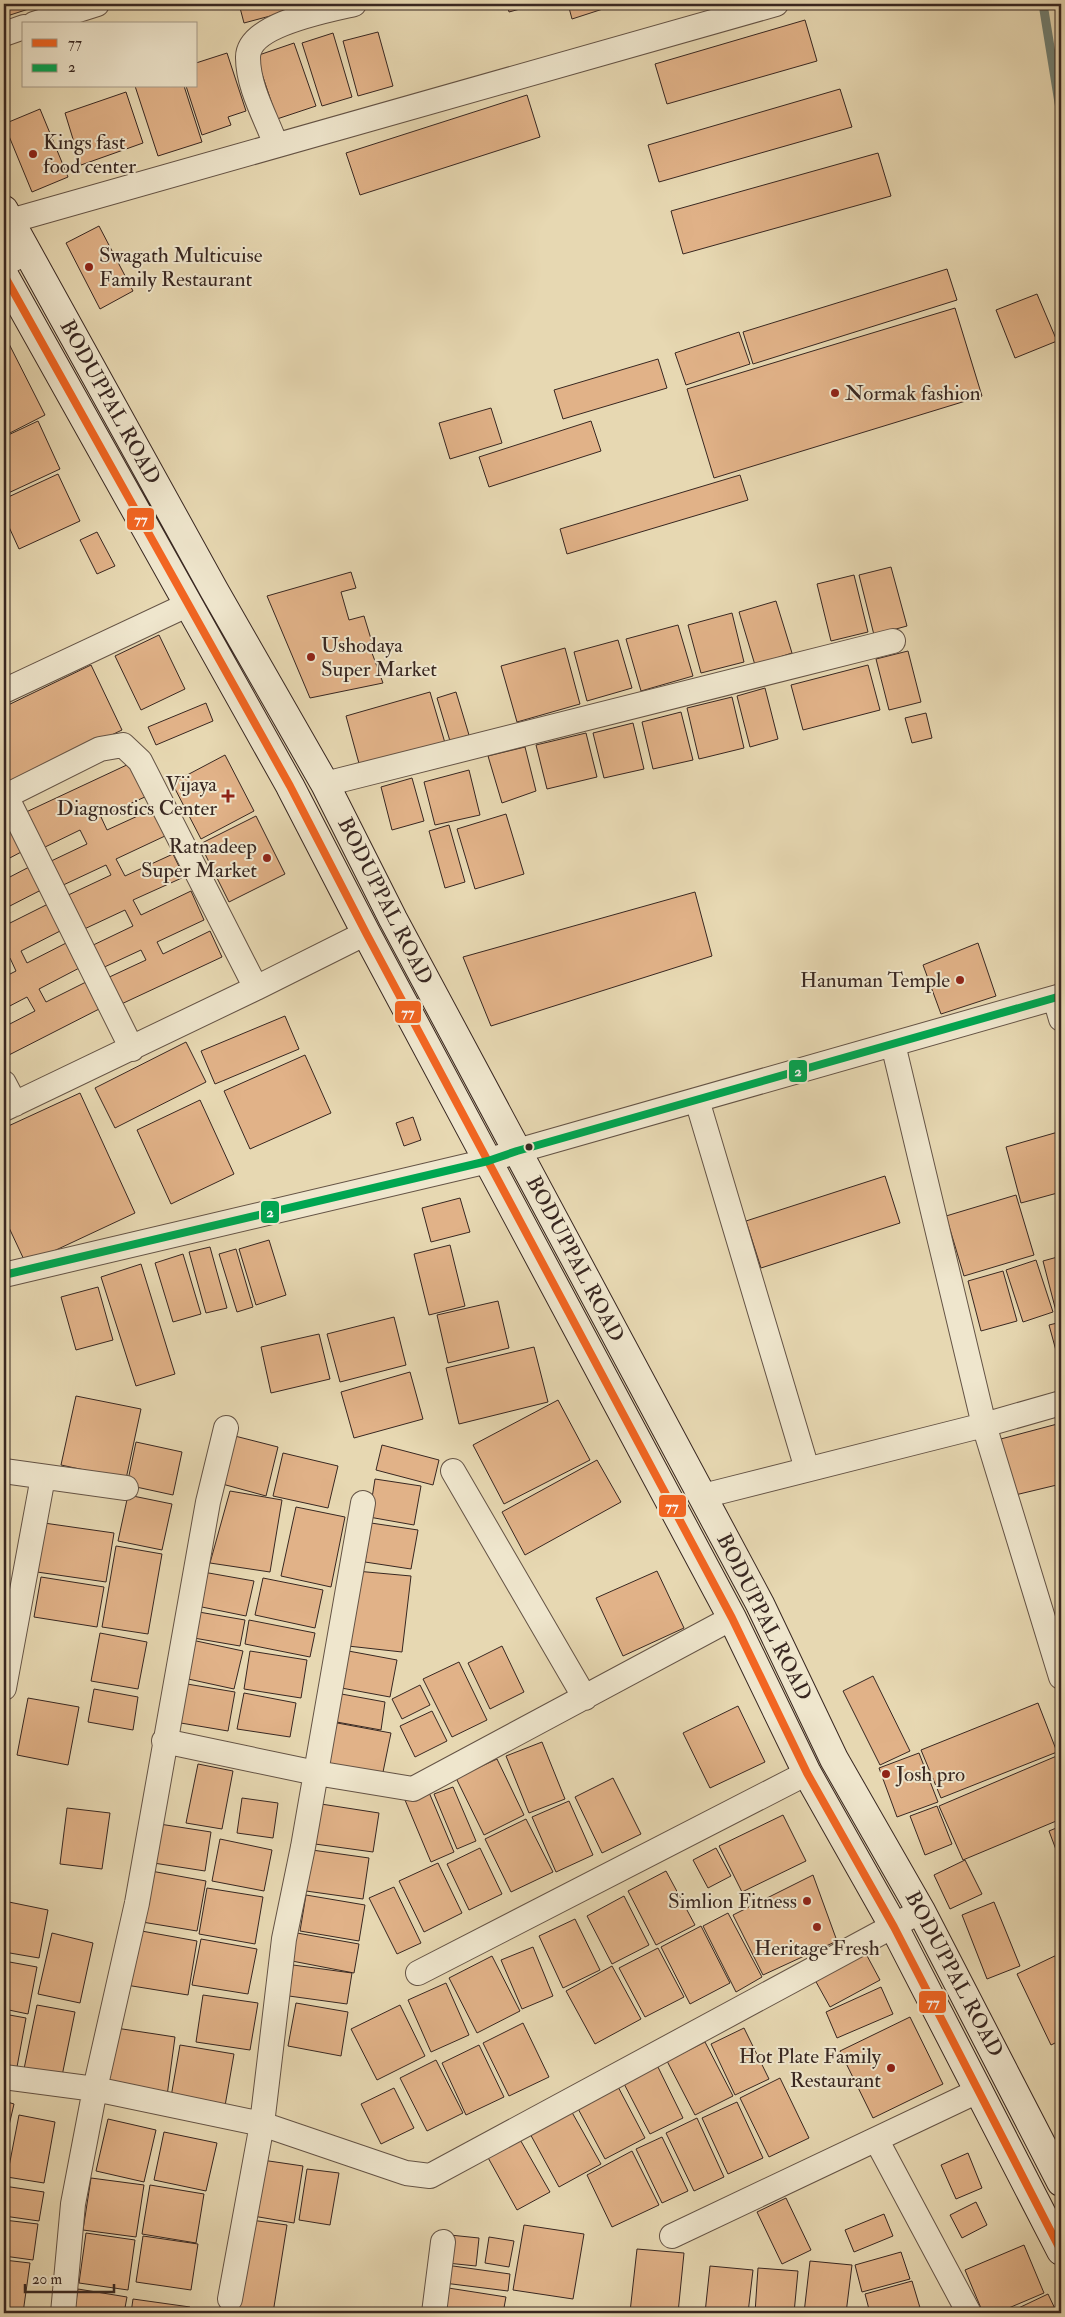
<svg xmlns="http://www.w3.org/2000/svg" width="1065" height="2317" viewBox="0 0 1065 2317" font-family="'IM FELL Double Pica',serif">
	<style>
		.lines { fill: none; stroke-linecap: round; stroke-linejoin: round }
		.stream { stroke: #717f72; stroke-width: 9 }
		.building { fill: #e1b288; stroke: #382721 }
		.street-casing { stroke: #645345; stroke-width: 26 }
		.secondary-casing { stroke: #382721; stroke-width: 30 }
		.street { stroke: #efe6cd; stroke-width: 24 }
		.secondary { stroke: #efe6cd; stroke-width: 28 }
		.bus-1-casing { stroke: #efe6cd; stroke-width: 11 }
		.bus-2-casing { stroke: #efe6cd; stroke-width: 11 }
		.bus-1 { stroke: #f26522; stroke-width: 8 }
		.bus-2 { stroke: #00a651; stroke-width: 8 }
		.poi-dot { fill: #8f2418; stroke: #efe6cd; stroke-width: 2 }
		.bus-dot { fill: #382721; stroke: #efe6cd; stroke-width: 2 }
		.labels { text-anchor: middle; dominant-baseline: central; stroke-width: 4; stroke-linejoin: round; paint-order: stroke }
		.poi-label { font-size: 21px; fill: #382721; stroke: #efe6cd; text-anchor: start }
		.street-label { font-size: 21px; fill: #382721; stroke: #efe6cd }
		.line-badge { stroke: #efe6cd; stroke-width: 2 }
		.badge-label { font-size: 14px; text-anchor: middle; font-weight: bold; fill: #fff }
	</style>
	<rect width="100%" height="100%" fill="#e7d8b2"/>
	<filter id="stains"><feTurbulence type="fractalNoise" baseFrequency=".004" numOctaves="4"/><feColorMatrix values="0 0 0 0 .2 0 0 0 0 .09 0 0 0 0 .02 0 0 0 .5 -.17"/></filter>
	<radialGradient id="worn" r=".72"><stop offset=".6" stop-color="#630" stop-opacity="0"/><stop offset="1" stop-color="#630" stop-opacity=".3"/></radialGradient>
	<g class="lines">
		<path class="stream" d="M1043,4L1061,115"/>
	</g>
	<path class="building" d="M4,4H44L4,17Z
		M239,4H315L244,23Z
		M507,4H538L509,12Z
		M568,4H608L609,7L572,19Z
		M805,20L817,61L667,104L655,64Z
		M378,32L393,86L358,96L343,41Z
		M333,33L352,97L322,106L302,43Z
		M294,43L316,106L277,119L256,56Z
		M227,53L246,111L228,117L231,125L202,135L186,86H196V63Z
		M135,86H184L202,142L158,156Z
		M840,89L852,127L659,182L648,145Z
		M126,92L143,143L81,165L65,113Z
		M527,95L540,137L360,195L346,153Z
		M40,109L68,177L32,192L4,124Z
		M878,153L891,196L683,254L671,211Z
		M99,226L133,291L100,309L66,243Z
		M947,269L957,300L753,364L743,332Z
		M1037,294L1057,341L1015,358L996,310Z
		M955,308L982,396L714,478L687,389Z
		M739,332L750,364L686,385L675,353Z
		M4,334L45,415L4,436Z
		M658,359L667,388L563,419L554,390Z
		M491,408L502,443L450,459L439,423Z
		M38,421L60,469L4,495V437Z
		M591,421L601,451L489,487L479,457Z
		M58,474L80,521L19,549L4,516V499Z
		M740,475L748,500L567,554L560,529Z
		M97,532L115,566L97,574L80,540Z
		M891,567L907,626L874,635L859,575Z
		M351,572L356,588L341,592L349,620L364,616L375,652L372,653L383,683L310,698L267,596Z
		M854,575L868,632L831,641L817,584Z
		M776,601L792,653L755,665L739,612Z
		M732,613L744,662L701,673L688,625Z
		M678,625L693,676L641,691L626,639Z
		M159,635L185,689L141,710L115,656Z
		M618,640L632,688L587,701L574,652Z
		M565,648L580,704L517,722L501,666Z
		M908,651L921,702L889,710L876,659Z
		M91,665L122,730L4,786V707Z
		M868,665L880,710L803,730L791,685Z
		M765,688L778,739L750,747L737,696Z
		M430,692L445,743L360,767L346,716Z
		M456,692L469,735L450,741L437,698Z
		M732,697L744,748L699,759L687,708Z
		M206,703L213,721L156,745L148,727Z
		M681,712L693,760L653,769L642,722Z
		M926,713L932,738L912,743L905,718Z
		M633,723L644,769L604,778L593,733Z
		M586,733L597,777L547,789L536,745Z
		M525,747L536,791L502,803L488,756Z
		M225,755L254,811L201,839L172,783Z
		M131,763L147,796L101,817L107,830L153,809L165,836L116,859L125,876L173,854L184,877L133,900L141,915L191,891L204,920L157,942L163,954L210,931L222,957L115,1007L103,980L146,960L141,950L98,970L87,948L133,926L125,910L80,931L64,897L111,875L106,865L59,887L47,863L87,844L80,830L41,849L24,813Z
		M469,770L480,815L435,825L424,782Z
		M412,778L424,821L392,830L381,787Z
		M506,814L524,874L475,889L457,829Z
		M256,816L285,874L229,902L200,844Z
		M449,825L465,882L445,888L429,831Z
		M13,826L25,850L4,861V831Z
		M33,865L45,888L4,909V880Z
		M695,892L712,956L491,1026L463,957Z
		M52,902L66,928L21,951L27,963L72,940L85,965L39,989L46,1002L92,979L105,1006L5,1057L4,1027L35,1011L27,997L4,1009V977L16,971L10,958L4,961V910L10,923Z
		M978,943L996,996L941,1014L923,965Z
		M285,1016L299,1049L215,1084L201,1051Z
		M186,1042L206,1082L115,1128L95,1088Z
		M305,1055L331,1113L250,1149L224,1091Z
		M80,1093L135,1213L26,1264L4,1217V1128Z
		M200,1100L234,1174L171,1204L137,1130Z
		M413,1117L421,1140L404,1146L396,1123Z
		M1058,1132L1061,1145V1192L1021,1203L1006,1147Z
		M885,1176L900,1223L761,1268L746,1221Z
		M1016,1195L1034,1255L964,1276L946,1216Z
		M460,1198L470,1232L431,1242L422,1208Z
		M269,1240L286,1295L256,1305L239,1249Z
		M450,1245L465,1306L429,1315L414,1254Z
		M210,1247L227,1308L206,1313L189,1252Z
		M236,1249L253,1307L237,1312L219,1254Z
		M183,1254L201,1314L173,1322L155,1263Z
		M1061,1256V1314L1057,1315L1043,1261Z
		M1036,1260L1053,1312L1023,1322L1006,1270Z
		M141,1264L175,1374L136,1386L101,1277Z
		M1003,1271L1017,1321L981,1331L968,1281Z
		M98,1287L113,1340L76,1350L61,1297Z
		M498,1301L509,1348L448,1363L437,1315Z
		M394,1317L406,1365L340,1382L327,1334Z
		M1061,1322V1369L1049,1325Z
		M319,1334L330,1379L271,1393L261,1347Z
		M534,1347L548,1402L459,1424L446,1368Z
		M410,1372L423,1419L354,1438L341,1392Z
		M4,1388L8,1389L4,1415Z
		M76,1396L141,1409L126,1479L61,1465Z
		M558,1400L590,1460L504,1504L473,1445Z
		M1061,1423V1484L1011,1496L997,1440Z
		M227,1434L278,1447L266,1496L215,1482Z
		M136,1442L182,1452L173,1495L127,1485Z
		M382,1445L439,1460L433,1485L376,1470Z
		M283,1453L338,1466L328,1508L273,1496Z
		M597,1460L621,1502L525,1555L502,1512Z
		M375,1479L421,1486L414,1525L369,1517Z
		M230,1491L282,1500L270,1572L210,1563Z
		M128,1495L172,1504L162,1550L118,1541Z
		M296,1507L345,1517L331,1587L281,1576Z
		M37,1522L114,1533L106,1582L30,1571Z
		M371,1523L418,1530L411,1569L365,1562Z
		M116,1546L162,1554L148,1634L102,1627Z
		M356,1571L411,1576L402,1652L348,1646Z
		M657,1571L684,1628L623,1656L596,1598Z
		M203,1572L254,1581L246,1616L197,1606Z
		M41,1577L104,1587L97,1627L34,1617Z
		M263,1578L323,1590L315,1628L255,1615Z
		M193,1611L245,1620L240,1646L188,1637Z
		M249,1620L315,1633L310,1657L245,1644Z
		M100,1633L147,1642L138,1689L91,1681Z
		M187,1639L243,1651L234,1689L179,1677Z
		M502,1646L524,1692L490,1709L468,1663Z
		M343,1650L397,1660L390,1697L336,1687Z
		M250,1651L307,1660L301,1698L244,1689Z
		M459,1662L487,1720L452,1737L423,1679Z
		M873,1676L910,1751L880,1765L843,1691Z
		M175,1682L235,1692L228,1731L169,1721Z
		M420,1685L430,1705L402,1719L392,1699Z
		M94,1689L138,1697L133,1730L88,1722Z
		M244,1693L296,1703L290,1737L237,1729Z
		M336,1693L385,1702L381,1730L331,1721Z
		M28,1698L79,1707L68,1765L17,1755Z
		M1038,1703L1057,1752L941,1798L921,1750Z
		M738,1706L765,1762L710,1788L683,1733Z
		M432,1711L447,1741L415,1757L400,1726Z
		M332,1722L391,1733L382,1777L324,1766Z
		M542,1742L565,1799L529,1813L506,1756Z
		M919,1753L938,1802L897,1817L879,1768Z
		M1059,1755L1061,1760V1819L963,1860L939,1806Z
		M497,1759L524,1815L484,1835L456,1778Z
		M198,1764L233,1771L222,1829L186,1823Z
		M613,1778L641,1834L602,1853L575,1797Z
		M453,1787L476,1841L457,1849L434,1794Z
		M428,1790L454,1852L431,1862L405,1800Z
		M242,1798L278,1803L273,1838L237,1833Z
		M569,1801L593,1855L556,1872L532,1817Z
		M321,1804L379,1813L373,1852L315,1844Z
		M937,1806L952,1844L925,1855L910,1816Z
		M67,1808L110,1813L102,1869L60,1864Z
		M783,1815L806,1861L742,1892L719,1846Z
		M526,1819L553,1872L511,1892L485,1839Z
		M153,1823L211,1832L205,1871L147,1862Z
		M1061,1826V1863L1049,1831Z
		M220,1839L272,1850L264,1891L212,1881Z
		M480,1848L502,1894L469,1910L447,1864Z
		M716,1848L731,1876L708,1888L693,1860Z
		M312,1850L369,1858L363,1899L306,1891Z
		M965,1860L982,1894L950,1909L934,1875Z
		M438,1863L462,1913L424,1932L399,1881Z
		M151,1871L206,1881L197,1931L142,1922Z
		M666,1871L695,1925L656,1945L628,1891Z
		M813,1875L837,1941L763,1975L733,1915Z
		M394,1887L421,1943L397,1954L369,1898Z
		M207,1888L263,1897L255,1944L199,1934Z
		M306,1895L365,1905L359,1941L300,1931Z
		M624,1896L649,1945L612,1964L587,1916Z
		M4,1901L48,1910L39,1958L4,1952Z
		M994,1902L1020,1966L987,1979L962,1915Z
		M728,1913L762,1977L736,1992L703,1926Z
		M575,1919L600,1970L563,1988L539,1936Z
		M701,1926L730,1983L690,2004L661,1947Z
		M136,1930L197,1941L188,1995L126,1985Z
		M52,1933L93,1943L80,2003L38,1994Z
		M297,1933L359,1944L354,1973L292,1961Z
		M201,1939L257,1949L248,1994L192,1985Z
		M533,1947L553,1996L522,2009L501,1960Z
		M658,1948L684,1997L645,2017L619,1968Z
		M865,1952L880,1980L830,2007L815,1980Z
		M1061,1953V2040L1051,2045L1017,1974Z
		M492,1956L520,2011L477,2033L449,1978Z
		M4,1961L37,1967L28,2014L4,2009Z
		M293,1965L352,1973L347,2004L289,1996Z
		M612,1966L641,2019L595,2044L566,1991Z
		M446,1983L469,2035L431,2052L408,2000Z
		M881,1987L893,2014L837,2038L826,2012Z
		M203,1995L258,2003L250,2050L196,2042Z
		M296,2003L348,2012L341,2056L288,2046Z
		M37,2005L75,2012L62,2076L24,2069Z
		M400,2005L425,2056L377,2080L351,2029Z
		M4,2014L26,2018L17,2067L4,2065Z
		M910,2017L943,2084L873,2118L840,2051Z
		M523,2023L549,2077L509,2096L483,2043Z
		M116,2028L175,2037L167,2096L107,2087Z
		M744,2028L769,2079L735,2095L711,2044Z
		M705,2042L733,2096L695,2115L667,2061Z
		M180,2045L234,2054L225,2106L171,2097Z
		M479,2045L504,2097L466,2115L442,2063Z
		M436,2060L463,2113L427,2131L400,2078Z
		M655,2061L683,2118L650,2134L621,2078Z
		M780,2078L809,2138L769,2157L740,2098Z
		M616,2083L645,2138L605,2159L576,2105Z
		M394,2088L414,2128L381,2144L361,2104Z
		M4,2101L14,2104L4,2147Z
		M737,2102L763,2158L728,2174L702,2118Z
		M569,2107L601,2164L559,2187L528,2130Z
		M19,2115L55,2122L44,2183L7,2177Z
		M697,2118L724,2177L694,2191L666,2133Z
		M108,2119L156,2130L144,2182L96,2171Z
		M164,2132L217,2143L206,2191L154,2180Z
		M518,2136L550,2192L517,2210L486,2154Z
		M662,2137L688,2191L662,2203L636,2149Z
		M632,2151L659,2205L612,2227L587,2175Z
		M968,2153L982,2188L956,2199L941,2165Z
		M262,2160L303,2166L294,2223L253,2216Z
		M307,2169L339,2173L330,2225L299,2220Z
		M91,2178L144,2185L136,2237L83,2230Z
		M150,2185L204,2194L196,2243L142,2234Z
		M4,2186L44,2192L39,2221L4,2216Z
		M786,2198L811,2250L782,2264L757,2212Z
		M976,2202L987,2225L962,2238L950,2215Z
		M884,2214L893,2236L854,2252L845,2230Z
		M4,2220L38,2224L33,2260L4,2256Z
		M251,2220L287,2225L273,2313H236Z
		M524,2225L584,2234L573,2299L513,2290Z
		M86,2233L135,2240L128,2290L79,2283Z
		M450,2235L479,2238L476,2266L447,2263Z
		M143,2236L198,2244L191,2290L136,2282Z
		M489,2237L514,2241L509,2267L485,2263Z
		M1024,2245L1044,2293L997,2313H983L965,2270Z
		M637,2249L684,2253L678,2313L630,2312Z
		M901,2252L910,2279L862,2292L855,2265Z
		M4,2260L30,2263L23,2313H4Z
		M810,2261L852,2265L846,2313H804Z
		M446,2265L510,2274L508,2291L444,2283Z
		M710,2266L753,2270L748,2313H705Z
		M758,2268L798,2271L794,2313H755Z
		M912,2281L921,2311L914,2313H870L865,2294Z
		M442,2287L506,2297L503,2313H454L438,2311Z
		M78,2289L127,2297L124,2313H74Z
		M1048,2294L1057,2313H1008Z
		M133,2299L190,2307L189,2313H131Z"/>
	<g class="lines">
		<defs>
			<path id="street" d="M34,24L97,4
				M4,34L24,27
				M276,145C266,118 248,87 248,58C247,24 329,10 354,4
				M10,221L776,4
				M4,264L27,252
				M4,691L187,605
				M325,784L893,641
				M6,796L132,1049
				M4,797L100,749L123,745L140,761L256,988L4,1109
				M256,988L366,933
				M1055,998L1061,1019
				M893,1044L984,1425L1061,1677
				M4,1083L15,1104
				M697,1100L807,1469
				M4,1275L488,1161L517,1151L1061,996
				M4,1471L126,1488
				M453,1471L585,1698
				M703,1496L984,1425L1061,1403
				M4,1688L43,1477
				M164,1741L316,1773L413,1789L732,1618
				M418,1973L807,1773
				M4,2077L95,2089L262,2124L406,2173L430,2176L921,1911
				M877,2141L969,2313
				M672,2236L980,2090
				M230,2299L262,2124L284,1939L303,1847L363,1503
				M63,2313L73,2204L95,2089L137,1903L208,1502L226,1428
				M434,2313L443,2242"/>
			<path id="secondary" d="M4,210L214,590L325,784L393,919L760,1604L834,1759L921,1911L1061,2182
				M4,275L290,786L366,933L732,1618L807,1773L894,1927L1061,2251"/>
		</defs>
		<use href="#street" class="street-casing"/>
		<use href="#secondary" class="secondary-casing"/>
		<use href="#street" class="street"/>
		<use href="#secondary" class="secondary"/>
		<defs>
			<path id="bus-1" d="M4,275L290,786L366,933L732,1618L807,1773L894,1927L1061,2251"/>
			<path id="bus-2" d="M4,1275L488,1161L517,1151L1061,996"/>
		</defs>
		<use href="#bus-1" class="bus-1-casing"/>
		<use href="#bus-2" class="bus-2-casing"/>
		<use href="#bus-1" class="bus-1"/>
		<use href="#bus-2" class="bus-2"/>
	</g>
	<g class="poi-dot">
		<circle cx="33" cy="154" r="5"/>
		<circle cx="89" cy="267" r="5"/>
		<circle cx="835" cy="393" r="5"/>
		<circle cx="311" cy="657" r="5"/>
		<path d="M225.5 788.5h5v5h5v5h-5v5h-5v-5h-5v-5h5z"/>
		<circle cx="267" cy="858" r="5"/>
		<circle cx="960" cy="980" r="5"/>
		<circle cx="886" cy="1774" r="5"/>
		<circle cx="807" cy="1901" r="5"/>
		<circle cx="817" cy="1927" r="5"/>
		<circle cx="891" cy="2068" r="5"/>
	</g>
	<circle class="bus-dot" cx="529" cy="1147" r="4.5"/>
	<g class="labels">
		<g class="poi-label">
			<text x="43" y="142">Kings fast<tspan x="43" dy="24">food center</tspan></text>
			<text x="99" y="255">Swagath Multicuise<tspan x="99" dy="24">Family Restaurant</tspan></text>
			<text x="845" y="393">Normak fashion</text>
			<text x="321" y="645">Ushodaya<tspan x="321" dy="24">Super Market</tspan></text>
			<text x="217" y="784" text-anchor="end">Vijaya<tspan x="217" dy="24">Diagnostics Center</tspan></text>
			<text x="257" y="846" text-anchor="end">Ratnadeep<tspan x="257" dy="24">Super Market</tspan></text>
			<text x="950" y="980" text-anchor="end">Hanuman Temple</text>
			<text x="896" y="1774">Josh pro</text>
			<text x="797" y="1901" text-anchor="end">Simlion Fitness</text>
			<text x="817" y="1948" text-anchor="middle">Heritage Fresh</text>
			<text x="881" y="2056" text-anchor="end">Hot Plate Family<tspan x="881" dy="24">Restaurant</tspan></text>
		</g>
		<g class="street-label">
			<text transform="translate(110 402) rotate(61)">BODUPPAL ROAD</text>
			<text transform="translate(385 901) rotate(63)">BODUPPAL ROAD</text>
			<text transform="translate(575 1259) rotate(62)">BODUPPAL ROAD</text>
			<text transform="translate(764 1617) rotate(63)">BODUPPAL ROAD</text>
			<text transform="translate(954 1974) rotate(62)">BODUPPAL ROAD</text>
		</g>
	</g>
	<g class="line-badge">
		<rect x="126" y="507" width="29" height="24" rx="5" fill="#f26522"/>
		<rect x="394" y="1000" width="28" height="24" rx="5" fill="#f26522"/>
		<rect x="788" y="1059" width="20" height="24" rx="5" fill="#00a651"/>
		<rect x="260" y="1200" width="20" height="24" rx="5" fill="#00a651"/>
		<rect x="658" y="1494" width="29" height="24" rx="5" fill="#f26522"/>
		<rect x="918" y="1990" width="29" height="24" rx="5" fill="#f26522"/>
	</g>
	<g class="badge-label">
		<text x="141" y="524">77</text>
		<text x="408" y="1017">77</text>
		<text x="798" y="1076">2</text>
		<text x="270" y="1217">2</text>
		<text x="672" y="1511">77</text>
		<text x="933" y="2007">77</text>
	</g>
	<rect width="1065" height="2317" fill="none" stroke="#e7d8b2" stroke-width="20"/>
	<rect x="5" y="5" width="1055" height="2307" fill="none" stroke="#382721" stroke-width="2.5"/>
	<rect x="10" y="10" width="1045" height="2297" fill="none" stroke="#382721"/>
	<rect x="22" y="22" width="175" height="65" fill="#efe6cd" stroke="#a69a88"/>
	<rect x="32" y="39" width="25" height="8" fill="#f26522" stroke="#a69a88"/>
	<text x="68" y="48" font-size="15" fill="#382721">77</text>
	<rect x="32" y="64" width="25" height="8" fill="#00a651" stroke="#a69a88"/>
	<text x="68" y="72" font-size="15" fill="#382721">2</text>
	<path d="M25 2284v8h89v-8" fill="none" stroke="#382721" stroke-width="2.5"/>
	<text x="32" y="2284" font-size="15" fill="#382721" stroke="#efe6cd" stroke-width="4" paint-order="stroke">20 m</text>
	<rect width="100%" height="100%" filter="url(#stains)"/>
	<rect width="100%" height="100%" fill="url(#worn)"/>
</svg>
